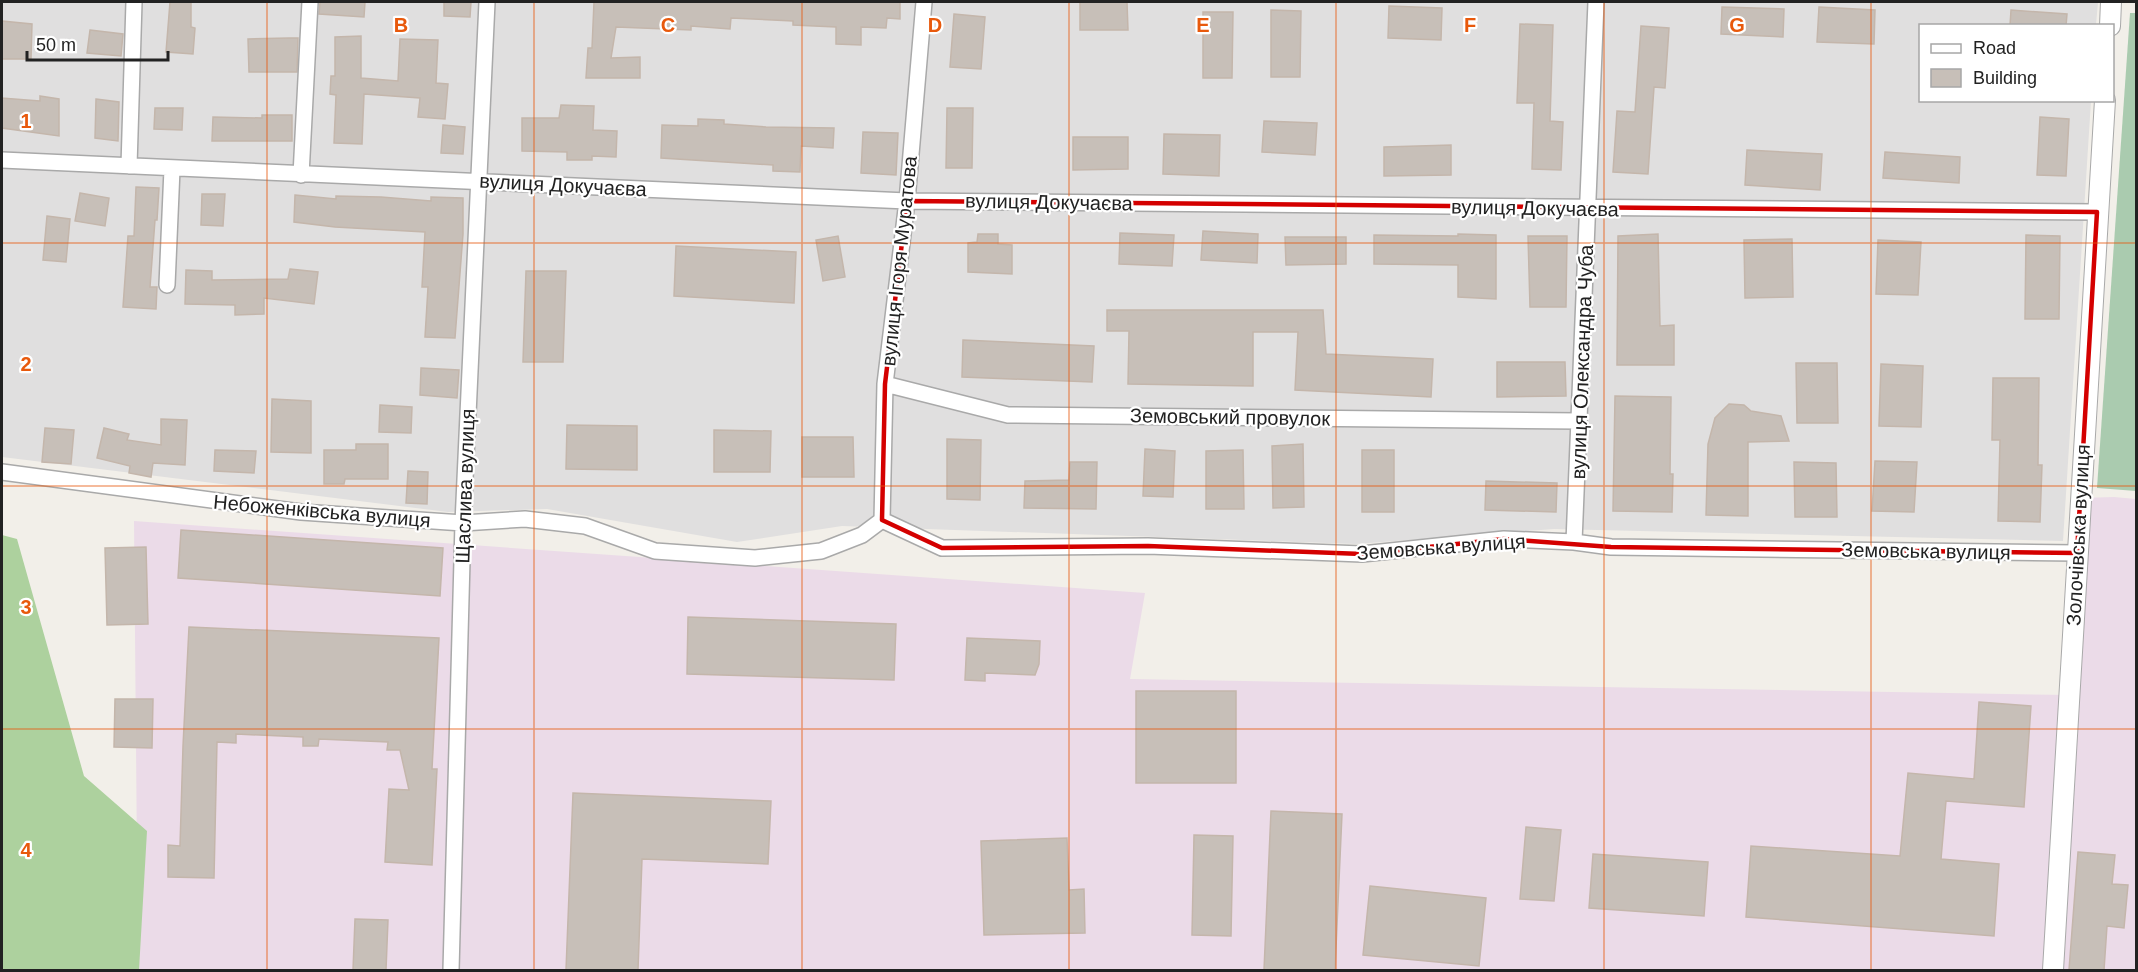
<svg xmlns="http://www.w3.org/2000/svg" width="2138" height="972" viewBox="0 0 2138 972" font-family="Arial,sans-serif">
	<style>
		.residential { fill: #e0dfdf }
		.industrial { fill: #ebdbe8 }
		.forest { fill: #add19e }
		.cemetery { fill: #aacbaf }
		.building { fill: #c7bfb8; stroke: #c4b6ab; stroke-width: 1.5 }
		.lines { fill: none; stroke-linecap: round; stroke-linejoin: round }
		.minor-casing { stroke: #a9a9a9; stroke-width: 18 }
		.tertiary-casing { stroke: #a9a9a9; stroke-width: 22 }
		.minor { stroke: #fff; stroke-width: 15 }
		.tertiary { stroke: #fff; stroke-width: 20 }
		.marked { fill: none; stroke: #d40000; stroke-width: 4.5; stroke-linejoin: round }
		.grid { fill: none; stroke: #e8590c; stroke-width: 1.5; stroke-opacity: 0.55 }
		.labels { text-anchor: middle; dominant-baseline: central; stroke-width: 4.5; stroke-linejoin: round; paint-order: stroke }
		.street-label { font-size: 20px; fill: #222; stroke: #fff }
		.grid-label { font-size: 20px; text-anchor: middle; font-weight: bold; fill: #e8590c; stroke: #fff; stroke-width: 4.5; stroke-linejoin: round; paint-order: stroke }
	</style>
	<rect width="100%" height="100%" fill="#f2efe9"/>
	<path class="residential" d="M2,2H2098L2096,25L1920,26V100L2091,101L2063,541L1554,529L1356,544L842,526L737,542L547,509L448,512L2,457Z"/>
	<path class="industrial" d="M2114,497L2136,499V970H138L134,521L1145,593L1130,679L2068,695L2081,498Z"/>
	<path class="forest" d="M2,535L17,539L84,776L147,831L139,970H2Z"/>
	<path class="cemetery" d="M2130,13H2136V491L2097,488Z"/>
	<path class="building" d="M170,2H191V27L195,28L193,54L166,52Z
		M320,2H365L364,17L319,14Z
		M444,2H471L470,17L444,16Z
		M594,2H900V19L887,18L886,28L861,27V45L836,44V27L793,25V21L731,18L730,29L691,26V30L616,27L611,58L640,57V78H586L588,48H592Z
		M1080,2H1127L1128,30H1080Z
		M1389,6L1442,8L1441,40L1388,38Z
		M1722,7L1784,9L1783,37L1721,34Z
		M1819,7L1875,10L1874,44L1817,42Z
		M1271,10L1301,11L1300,77H1271Z
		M2011,10L2067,14L2066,26H2010Z
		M1203,12H1233L1232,78H1203Z
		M954,14L985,17L981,69L950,67Z
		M2,21L32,24L31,59H2Z
		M1520,24L1553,25L1550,121L1563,122L1561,170L1532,169L1534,103H1517Z
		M1641,26L1669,28L1665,88L1654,87L1648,174L1613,172L1617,111L1635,112Z
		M90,30L123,34L121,56L87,53Z
		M361,36V78L398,81L400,39L438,40L436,83L448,84L445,119L418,117L420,98L364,94L362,144L334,143L336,95L330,94L331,76H335V37Z
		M289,38H298L297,72H249L248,39Z
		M40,96L59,99V136L2,128V98L40,101Z
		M96,99L119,102L118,141L95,138Z
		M561,105L594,106L593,130L617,131L616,157L592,156V160H567V152L522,151V118H559Z
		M155,108H183L182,130L154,129Z
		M947,108H973L972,168H946Z
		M262,115H292V141H212L213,117L262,118Z
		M2040,117L2069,119L2066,176L2037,175Z
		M698,119L724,120V124L766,127L834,128L833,148L801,146L800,172L773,171V165L661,158L662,125L698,126Z
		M1264,121L1317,123L1315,155L1262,152Z
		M443,125L465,127L463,154L441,153Z
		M863,132L898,133L896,175L861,173Z
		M1164,134L1220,135L1219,176L1163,174Z
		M1073,137H1128V169L1073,170Z
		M1451,145V175L1384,176V147Z
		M1747,150L1822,154L1820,190L1745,185Z
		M1885,152L1960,157L1959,183L1883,178Z
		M136,187L159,188L157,220H155L150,287H157L156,309L123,307L128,236H134Z
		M80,193L109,198L105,226L75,221Z
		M202,194H225L223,226L201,225Z
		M295,195L336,199V196L381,197L431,201V197L463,198V234L455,338L425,337L428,287H422L425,232L335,227L294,222Z
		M47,216L70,219L66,262L43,260Z
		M1203,231L1258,234L1257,263L1201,260Z
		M1120,233L1174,235L1172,266L1119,264Z
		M978,234H998V244L1012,245V274L968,272V243L977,242Z
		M1458,234L1496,235V299L1458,297V265L1374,264V235L1458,236Z
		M1658,234L1660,326L1674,325V365H1617L1618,236Z
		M2026,235L2060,236L2059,319H2025Z
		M838,236L845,277L823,281L816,240Z
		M1528,236H1567L1566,307H1530Z
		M1285,237H1346V264L1286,265Z
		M1792,239L1793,297L1745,298L1744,240Z
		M1878,240L1921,242L1918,295L1876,294Z
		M676,246L796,252L794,303L674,296Z
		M290,269L318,272L314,304L264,298V314L235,315V305L185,304L186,270L212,271V280L288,279Z
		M526,271H566L563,362H523Z
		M1107,310H1323L1326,354L1433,359L1431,397L1295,390L1298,332H1253V386L1128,384L1129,331H1107Z
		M963,340L1094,346L1092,382L962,377Z
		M1497,362H1565L1566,396L1497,397Z
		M1796,363H1837L1838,423H1797Z
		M1881,364L1923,366L1921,427L1879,426Z
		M421,368L459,370L457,398L420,395Z
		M1993,378H2039L2038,465H2042L2040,522L1998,521L2000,440H1992Z
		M1615,396L1671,397L1670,474H1673L1672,512L1613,511Z
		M272,399L311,401V453L271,452Z
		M1729,404L1744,405L1751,411L1781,416L1789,441L1748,442V516L1706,515L1708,444L1715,418Z
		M380,405L412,407L411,433L379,432Z
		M161,419L187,420L185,465L153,463L151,477L129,473L130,466L97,458L104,428L129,434L127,440L161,445Z
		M567,425L637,426V470L566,469Z
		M45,428L74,430L71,464L42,462Z
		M714,430L771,431L770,472H714Z
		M802,437H853L854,477H802Z
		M947,439L981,440L980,500L947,499Z
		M356,444H388V479H345L344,484H324V450H356Z
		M1303,444L1304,507L1273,508L1272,446Z
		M1145,449L1175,451L1173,497L1143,496Z
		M215,450L256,451L254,473L214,471Z
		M1243,450L1244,509H1206V451Z
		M1362,450H1394V512H1362Z
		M1875,461L1917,462L1914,512L1872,511Z
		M1070,462H1097L1096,509L1024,508L1025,481L1069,480Z
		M1794,462L1836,463L1837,517H1795Z
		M408,471L428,472L427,504L406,503Z
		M1486,481L1557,483L1556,512L1485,510Z
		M181,530L443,548L440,596L178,578Z
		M146,547L148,624L107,625L105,548Z
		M688,617L896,624L894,680L687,674Z
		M189,627L439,638L432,769H437L432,865L385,862L389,789L409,790L400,750H387L388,742L319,739L318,746H303V737L236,734V743L217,742L214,878L168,877V845L180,846L183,746Z
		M967,638L1040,641L1039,664L1035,675L985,673V681L965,680Z
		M1136,691H1236V783H1136Z
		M115,699H153L152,748L114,747Z
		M1979,702L2031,706L2024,807L1946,801L1941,859L1999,864L1994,936L1746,917L1751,846L1900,856L1908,773L1974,779Z
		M573,793L771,801L768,864L642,859L638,970H566Z
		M1271,811L1342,814L1335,970H1264Z
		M1526,827L1561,830L1554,901L1520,899Z
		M1194,835L1233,836L1231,936L1192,935Z
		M1067,838L1069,890L1084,889L1085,933L984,935L981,841Z
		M2078,852L2115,855L2112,884L2128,885L2124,928L2107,926L2104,970H2069Z
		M1593,854L1708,862L1704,916L1589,908Z
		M1370,886L1486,898L1479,966L1363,955Z
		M355,919L388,920L386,970H353Z"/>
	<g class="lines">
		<defs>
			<path id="minor" d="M2,160L907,201L2097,212
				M129,166L134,2
				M301,175L310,2
				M167,285L172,169
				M885,384L1008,415L1579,421
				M2,472L301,512L463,523L525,519L585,526L655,551L755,558L821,551L862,535L882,520
				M882,520L942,548L1148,546L1362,554L1504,539L1574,542L1611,547L2077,553
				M882,520L885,384L907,201L924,2
				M1574,542L1596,2
				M451,970L463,523L487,2"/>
			<path id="tertiary" d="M2110,26L2111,2
				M2053,970L2105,100"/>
		</defs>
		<use href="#minor" class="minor-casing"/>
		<use href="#tertiary" class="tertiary-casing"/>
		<use href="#minor" class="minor"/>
		<use href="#tertiary" class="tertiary"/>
	</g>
	<path class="marked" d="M907,201L2097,212L2077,553L1611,547L1504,539L1362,554L1148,546L942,548L882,520L885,384Z"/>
	<path class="grid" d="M267,2V970M534,2V970M802,2V970M1069,2V970M1336,2V970M1604,2V970M1871,2V970M2,243H2136M2,486H2136M2,729H2136"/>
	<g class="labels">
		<g class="street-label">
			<text transform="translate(563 185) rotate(3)">вулиця Докучаєва</text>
			<text transform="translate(1049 202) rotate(1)">вулиця Докучаєва</text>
			<text transform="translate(1535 208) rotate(1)">вулиця Докучаєва</text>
			<text transform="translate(899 261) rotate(-84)">вулиця Ігоря Муратова</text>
			<text transform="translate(1582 362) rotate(-88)">вулиця Олександра Чуба</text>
			<text transform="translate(1230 417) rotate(1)">Земовський провулок</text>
			<text transform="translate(465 486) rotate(-88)">Щаслива вулиця</text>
			<text transform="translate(322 511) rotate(5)">Небоженківська вулиця</text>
			<text transform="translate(2078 535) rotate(-87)">Золочівська вулиця</text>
			<text transform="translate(1441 547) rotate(-4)">Земовська вулиця</text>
			<text transform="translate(1926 551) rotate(1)">Земовська вулиця</text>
		</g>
	</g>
	<g class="grid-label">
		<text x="401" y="32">B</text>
		<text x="668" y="32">C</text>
		<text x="935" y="32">D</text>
		<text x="1203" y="32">E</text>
		<text x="1470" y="32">F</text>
		<text x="1737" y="32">G</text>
		<text x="26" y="128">1</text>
		<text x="26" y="371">2</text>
		<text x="26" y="614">3</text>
		<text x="26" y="857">4</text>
	</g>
	<rect width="2138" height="972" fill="none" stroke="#222222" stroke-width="6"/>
	<rect x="1919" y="24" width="195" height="78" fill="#ffffff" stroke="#a7a7a7" stroke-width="1.5"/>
	<rect x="1931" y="44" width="30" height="9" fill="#ffffff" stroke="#a7a7a7" stroke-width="1.5"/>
	<text x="1973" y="54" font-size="18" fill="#222222">Road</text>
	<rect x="1931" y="69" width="30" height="18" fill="#c7bfb8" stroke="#a7a7a7" stroke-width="1.5"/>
	<text x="1973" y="84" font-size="18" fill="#222222">Building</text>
	<path d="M27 51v9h141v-9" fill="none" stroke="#222222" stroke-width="3"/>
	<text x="36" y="51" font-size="18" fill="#222222" stroke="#ffffff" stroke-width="4.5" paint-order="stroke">50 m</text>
</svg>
